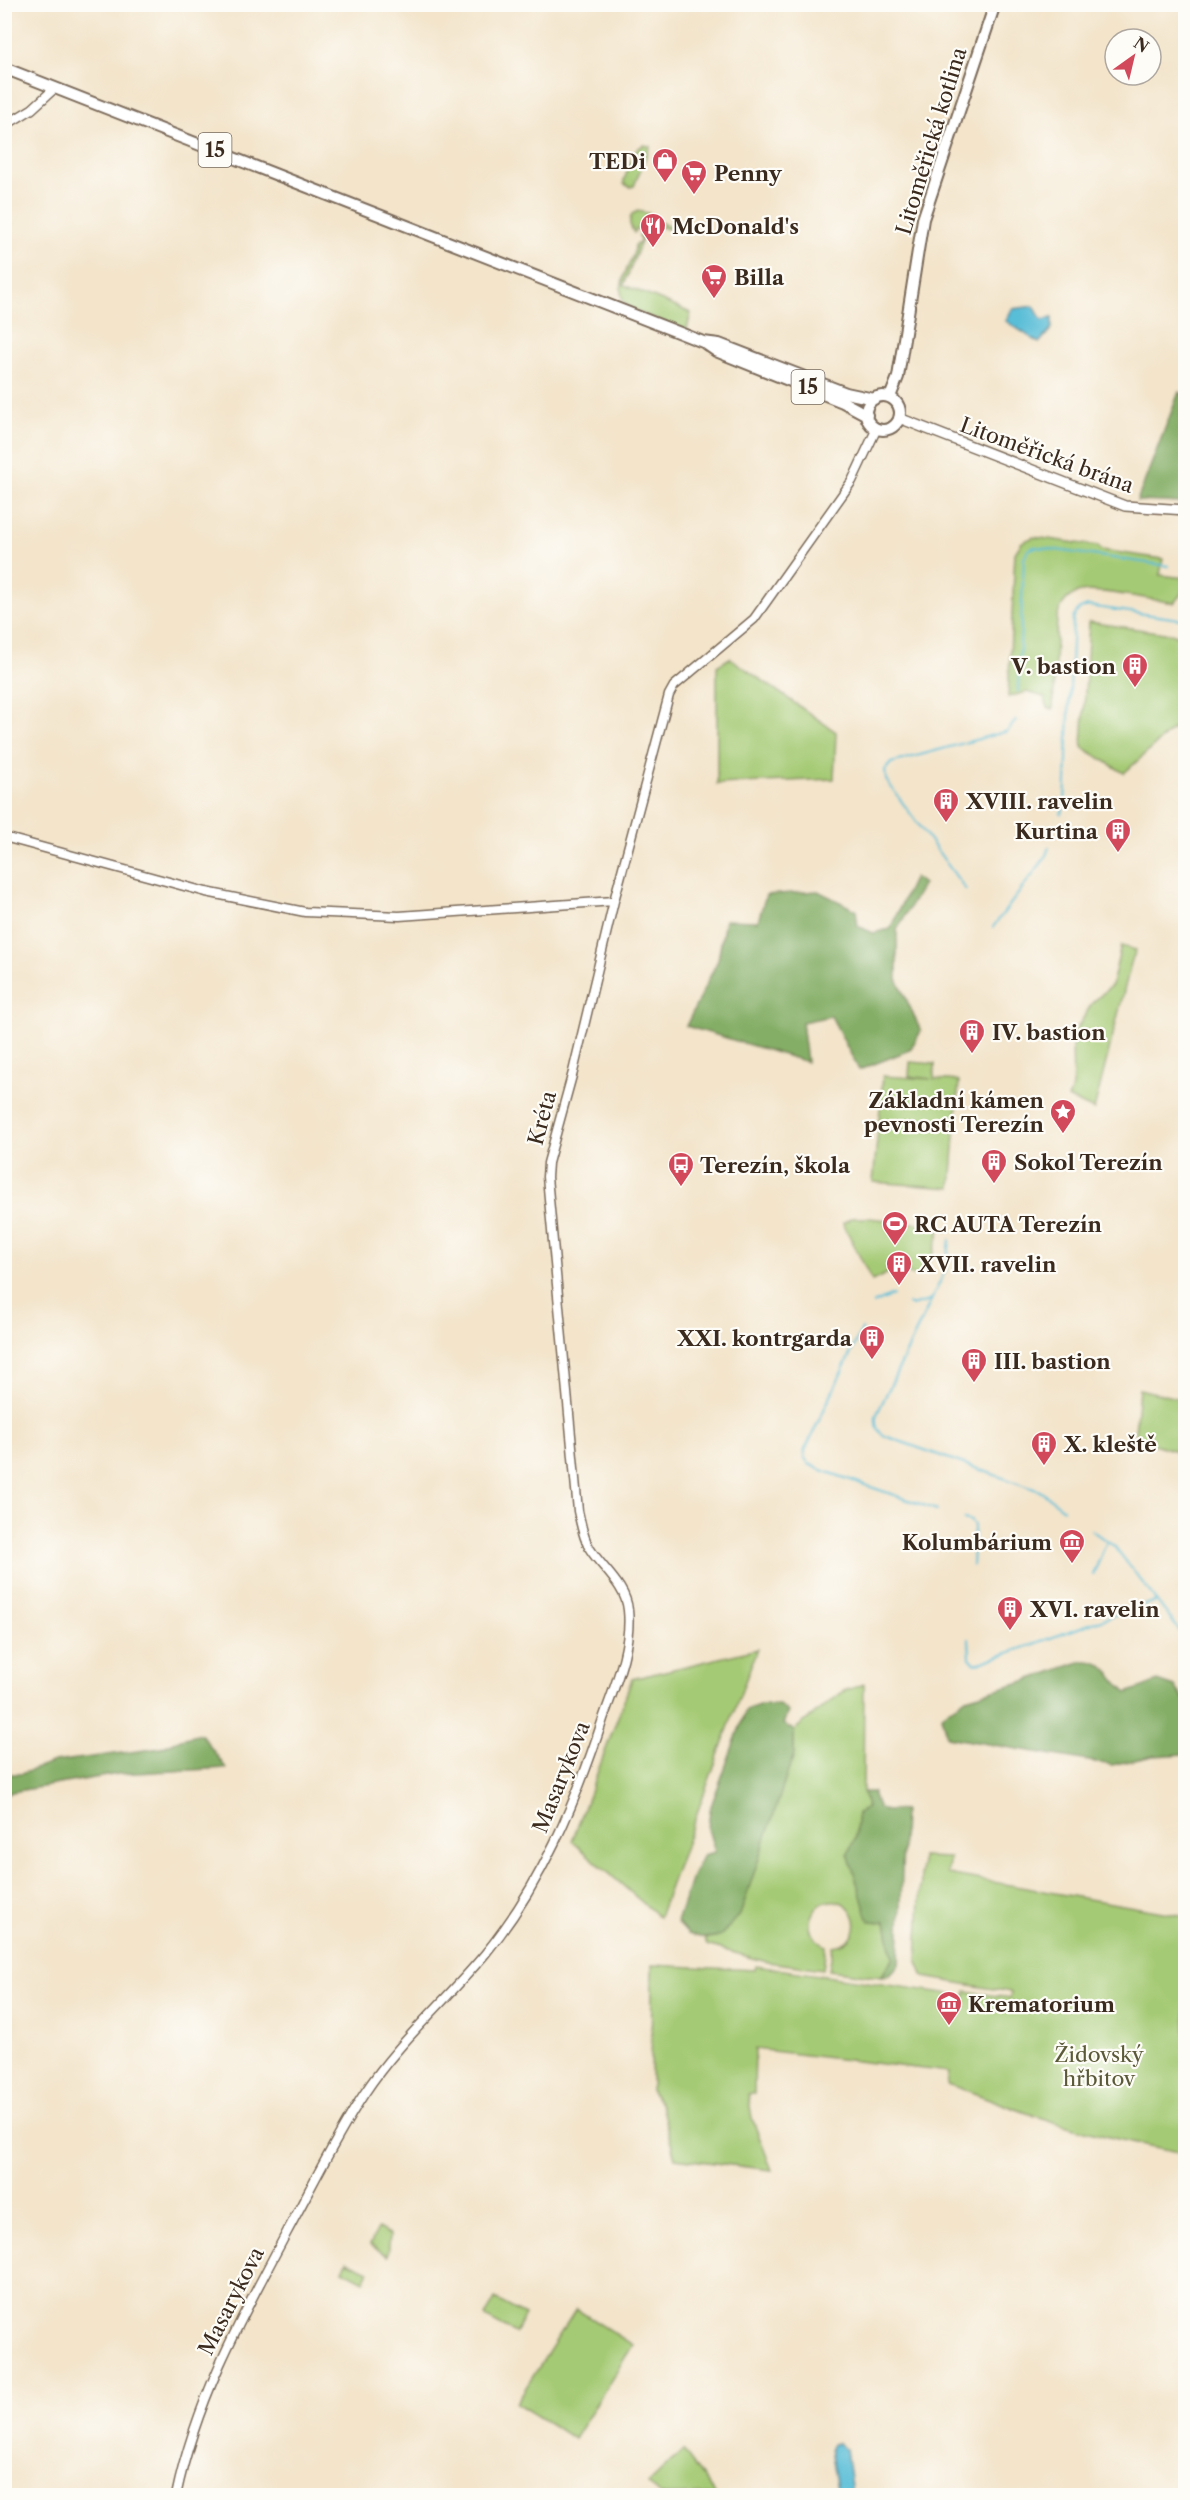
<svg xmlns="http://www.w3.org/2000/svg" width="1190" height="2500" viewBox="0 0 1190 2500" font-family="'Libre Caslon Text',serif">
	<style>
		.green { fill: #a5ca75; stroke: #707a4a; stroke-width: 1.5 }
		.forest { fill: #84ae66; stroke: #606c42; stroke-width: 1.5 }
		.water { fill: #59bdd7; stroke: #4a747a; stroke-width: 1.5 }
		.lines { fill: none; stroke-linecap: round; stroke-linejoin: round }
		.stream { stroke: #59bdd7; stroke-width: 2 }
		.tertiary-casing { stroke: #7b6b5a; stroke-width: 11 }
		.secondary-casing { stroke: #7b6b5a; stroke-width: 12 }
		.primary-casing { stroke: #7b6b5a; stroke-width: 14 }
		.tertiary { stroke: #fff; stroke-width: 8 }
		.secondary { stroke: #fff; stroke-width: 9 }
		.primary { stroke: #fff; stroke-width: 10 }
		.labels { text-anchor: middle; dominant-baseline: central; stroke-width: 4.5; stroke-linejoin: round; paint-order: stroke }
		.shield { fill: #fdfcf7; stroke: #75695f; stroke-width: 1.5 }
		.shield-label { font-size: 20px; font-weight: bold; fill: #3b2a1e }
		.street-label { font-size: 21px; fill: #3b2a1e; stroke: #fdfcf7 }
		.poi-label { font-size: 21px; font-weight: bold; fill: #3b2a1e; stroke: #fdfcf7; text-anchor: start }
		.park-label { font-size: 21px; fill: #5b5a38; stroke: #fdfcf7 }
	</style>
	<rect width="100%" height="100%" fill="#fdfcf7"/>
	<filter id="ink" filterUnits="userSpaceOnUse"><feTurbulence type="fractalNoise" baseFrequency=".0167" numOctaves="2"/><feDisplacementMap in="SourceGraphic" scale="12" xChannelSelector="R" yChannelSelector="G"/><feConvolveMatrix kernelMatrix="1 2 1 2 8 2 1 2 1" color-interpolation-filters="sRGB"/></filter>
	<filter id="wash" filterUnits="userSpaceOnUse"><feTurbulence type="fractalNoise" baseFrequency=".008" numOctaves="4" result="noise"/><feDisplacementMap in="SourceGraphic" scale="24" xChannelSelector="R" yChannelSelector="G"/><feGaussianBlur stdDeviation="1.35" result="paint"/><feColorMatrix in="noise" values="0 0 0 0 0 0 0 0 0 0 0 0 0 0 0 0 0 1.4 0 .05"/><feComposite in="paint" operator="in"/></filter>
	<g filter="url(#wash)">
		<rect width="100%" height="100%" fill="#f3e4ca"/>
		<path class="green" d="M643,145L650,146L634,186L630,187L624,184V180L635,151Z
			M638,211L652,214L651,219L669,226L668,229L653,224L647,226L644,231L636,229L634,233C630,226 628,222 632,214Z
			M644,234L624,285L691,313L687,329C672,324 629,313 623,300C619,292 622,283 624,276C627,266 635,256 635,245L640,243L639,235Z
			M1034,537L1098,546L1102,550L1163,559L1160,575L1185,578V589L1174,603C1154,600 1097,588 1081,592C1067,595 1060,606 1057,618L1053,709L1048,708L1044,697L1027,692L1008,697L1015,553L1022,542Z
			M1089,622L1185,636V718L1124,773L1082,747Z
			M730,658L836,732L834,779L717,784V666Z
			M1121,946L1136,950L1131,963L1094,1110L1068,1098L1073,1086L1072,1037L1092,1003L1112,985Z
			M910,1062L935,1064L934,1079L959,1081L951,1188L873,1182L883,1076L931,1079L909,1076Z
			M851,1218H869L941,1226C937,1238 930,1281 912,1275C908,1274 903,1269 900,1267L872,1281L843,1223Z
			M1139,1389L1185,1400V1454L1141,1440L1135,1432Z
			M757,1649L659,1917L572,1841L632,1679Z
			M864,1684L863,1792L867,1807L858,1813L855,1838L848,1853L870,1921L886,1922L893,1958L881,1977L829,1970L833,1946C876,1940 850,1882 817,1907C805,1921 809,1938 826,1946L823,1969L767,1962L707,1945L704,1939L720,1936L773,1812L794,1754V1730L844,1691Z
			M922,1857L950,1858L947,1874L1185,1916V2153C1137,2144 1089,2134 1042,2118C1010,2108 980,2094 947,2084L949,2072L755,2049L754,2094H748L752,2118L772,2170L675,2158L661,2105L651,2090L652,1965L755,1970L756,1966L965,1996L966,1991L1010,1998L1011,1992L924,1977L917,1960Z
			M378,2228L390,2235L388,2256L370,2245Z
			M347,2261L369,2271L364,2281L343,2270Z
			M495,2299L525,2315L515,2333L485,2317Z
			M576,2309L633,2345L574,2439L516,2403Z
			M683,2450L716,2495H660L648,2484Z"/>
		<path class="forest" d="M1179,392L1185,395V503L1137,501Z
			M914,877L923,884L897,930V979L921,1031L910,1050L859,1070L831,1016L802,1022L807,1062L686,1026L718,960L725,920L758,921L766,895L818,891L856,910L858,926L873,933L890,929Z
			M1083,1661C1110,1660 1109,1679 1127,1693L1158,1681L1175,1687L1185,1700V1754L1153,1756L1112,1765L947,1737L941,1716L966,1698L1025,1681Z
			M759,1705H779L788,1712L783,1724L794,1730V1754L740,1915L720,1936L704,1938L688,1934L677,1922L693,1874L703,1855L715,1852L708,1829L710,1809L746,1710Z
			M201,1734L226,1768L118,1774L5,1793V1774H21L54,1762L161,1748L181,1739Z
			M863,1792H873L878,1807L886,1811L904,1810L899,1964C894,1970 890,1977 881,1977L893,1958L886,1922L870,1921L867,1916L848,1853L855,1838L858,1813L867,1807Z"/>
		<path class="water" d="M1034,306L1042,320L1052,318V328L1039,343L1006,321L1012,309Z
			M838,2442L846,2449L852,2495H838L830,2448L832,2444Z"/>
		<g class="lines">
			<path class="stream" d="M1018,691L1024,558L1028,550L1035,547L1169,566
				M1061,814L1065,804L1073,619L1078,610L1088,606L1186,620
				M966,890L886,780L885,770L891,763L1008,731L1016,720
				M993,927L1045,858L1049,847
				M950,1240L946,1269L876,1416C875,1427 877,1430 885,1436L1040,1491L1064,1509
				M873,1304L893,1295
				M908,1304L911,1306L930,1301
				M862,1329L805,1450L804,1457L809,1464L819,1469L937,1510
				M964,1519L971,1521L974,1526L972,1566
				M1091,1530L1115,1547L1186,1639
				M1093,1575L1107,1541
				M1141,1606L1156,1601
				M969,1639L970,1658L975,1663H980L1118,1614"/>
		</g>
	</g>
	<g filter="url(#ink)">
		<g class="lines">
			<defs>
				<path id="tertiary" d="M4,126L32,109L55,88
					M4,837L206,892L305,912L399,916L614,901
					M176,2496C196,2400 241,2318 287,2232C312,2186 335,2138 364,2094C398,2042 445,2002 485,1954C541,1886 576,1802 603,1719C615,1685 632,1647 628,1610C626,1586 602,1568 590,1549C583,1538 581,1524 578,1511L547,1177L548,1163L573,1072L614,901L669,695L674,686L754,619L852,481L877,428"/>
				<path id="secondary" d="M899,418L1125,506L1186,510"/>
				<path id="primary" d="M4,68L703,342L719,344L846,393L874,399
					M706,344L716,351L843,402L867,415
					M866 413a17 17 0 1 1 34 0a17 17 0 1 1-34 0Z
					M890,397L898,377L923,219L995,4"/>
			</defs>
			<use href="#tertiary" class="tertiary-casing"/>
			<use href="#secondary" class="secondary-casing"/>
			<use href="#primary" class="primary-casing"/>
			<use href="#tertiary" class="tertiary"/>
			<use href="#secondary" class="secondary"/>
			<use href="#primary" class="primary"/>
		</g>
	</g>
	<defs>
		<symbol id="shop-pin" viewBox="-11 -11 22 30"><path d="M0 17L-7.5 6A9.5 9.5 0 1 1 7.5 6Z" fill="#d1495b" stroke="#fdfcf7"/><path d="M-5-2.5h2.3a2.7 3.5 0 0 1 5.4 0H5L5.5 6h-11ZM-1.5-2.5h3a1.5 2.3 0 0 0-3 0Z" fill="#fff"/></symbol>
		<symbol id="supermarket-pin" viewBox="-11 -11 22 30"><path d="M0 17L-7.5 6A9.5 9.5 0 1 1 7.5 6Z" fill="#d1495b" stroke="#fdfcf7"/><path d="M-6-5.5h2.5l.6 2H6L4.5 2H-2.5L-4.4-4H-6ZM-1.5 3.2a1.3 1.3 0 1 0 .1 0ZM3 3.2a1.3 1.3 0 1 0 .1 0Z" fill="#fff"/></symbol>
		<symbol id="restaurant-pin" viewBox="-11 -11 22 30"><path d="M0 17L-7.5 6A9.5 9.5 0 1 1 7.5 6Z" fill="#d1495b" stroke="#fdfcf7"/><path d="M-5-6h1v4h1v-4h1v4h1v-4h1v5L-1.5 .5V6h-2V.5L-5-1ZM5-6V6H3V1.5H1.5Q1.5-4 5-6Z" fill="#fff"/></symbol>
		<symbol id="building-pin" viewBox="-11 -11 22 30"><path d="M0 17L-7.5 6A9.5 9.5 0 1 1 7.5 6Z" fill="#d1495b" stroke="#fdfcf7"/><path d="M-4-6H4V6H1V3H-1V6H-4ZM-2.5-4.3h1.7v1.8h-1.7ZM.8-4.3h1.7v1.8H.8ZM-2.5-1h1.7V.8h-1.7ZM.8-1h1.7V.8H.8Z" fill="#fff"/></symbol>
		<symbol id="sight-pin" viewBox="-11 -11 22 30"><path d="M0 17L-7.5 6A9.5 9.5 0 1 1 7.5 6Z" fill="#d1495b" stroke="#fdfcf7"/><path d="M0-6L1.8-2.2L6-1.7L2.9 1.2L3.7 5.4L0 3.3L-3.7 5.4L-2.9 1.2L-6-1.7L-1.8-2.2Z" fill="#fff"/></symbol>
		<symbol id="bus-pin" viewBox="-11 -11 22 30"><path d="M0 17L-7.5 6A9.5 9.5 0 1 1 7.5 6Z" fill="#d1495b" stroke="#fdfcf7"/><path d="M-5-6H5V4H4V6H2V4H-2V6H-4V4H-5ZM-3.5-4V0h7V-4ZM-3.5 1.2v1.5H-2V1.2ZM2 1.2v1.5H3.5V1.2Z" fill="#fff"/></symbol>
		<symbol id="stadium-pin" viewBox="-11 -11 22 30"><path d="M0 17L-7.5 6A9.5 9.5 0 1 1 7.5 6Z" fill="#d1495b" stroke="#fdfcf7"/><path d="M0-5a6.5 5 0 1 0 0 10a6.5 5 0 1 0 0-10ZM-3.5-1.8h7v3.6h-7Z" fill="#fff"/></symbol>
		<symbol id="museum-pin" viewBox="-11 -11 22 30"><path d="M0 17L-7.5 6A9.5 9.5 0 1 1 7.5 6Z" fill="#d1495b" stroke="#fdfcf7"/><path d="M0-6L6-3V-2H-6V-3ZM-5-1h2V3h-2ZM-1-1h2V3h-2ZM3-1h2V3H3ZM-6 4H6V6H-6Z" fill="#fff"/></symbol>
	</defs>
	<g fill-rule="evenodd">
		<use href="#shop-pin" x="650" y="146" width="30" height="40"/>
		<use href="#supermarket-pin" x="679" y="158" width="30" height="40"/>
		<use href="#restaurant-pin" x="638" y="211" width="30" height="40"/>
		<use href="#supermarket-pin" x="699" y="262" width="30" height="40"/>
		<use href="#building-pin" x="1120" y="651" width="30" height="40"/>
		<use href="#building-pin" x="931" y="786" width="30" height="40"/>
		<use href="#building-pin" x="1103" y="816" width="30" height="40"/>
		<use href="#building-pin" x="957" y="1017" width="30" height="40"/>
		<use href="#sight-pin" x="1048" y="1097" width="30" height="40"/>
		<use href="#building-pin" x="979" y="1147" width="30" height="40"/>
		<use href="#bus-pin" x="666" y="1150" width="30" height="40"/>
		<use href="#stadium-pin" x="880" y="1209" width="30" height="40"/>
		<use href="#building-pin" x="884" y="1249" width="30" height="40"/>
		<use href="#building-pin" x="857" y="1323" width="30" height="40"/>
		<use href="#building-pin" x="959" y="1346" width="30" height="40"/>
		<use href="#building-pin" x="1029" y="1429" width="30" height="40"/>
		<use href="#museum-pin" x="1057" y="1527" width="30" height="40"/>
		<use href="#building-pin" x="995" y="1594" width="30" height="40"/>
		<use href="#museum-pin" x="934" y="1989" width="30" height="40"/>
	</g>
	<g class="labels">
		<g class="shield">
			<rect x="198.5" y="133" width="33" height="34" rx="4.5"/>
			<rect x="791.5" y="370" width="33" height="34" rx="4.5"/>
		</g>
		<g class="shield-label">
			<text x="215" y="150">15</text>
			<text x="808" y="387">15</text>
		</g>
		<g class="street-label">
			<text transform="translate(931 141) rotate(-73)">Litoměřická kotlina</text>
			<text transform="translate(1047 455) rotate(20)">Litoměřická brána</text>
			<text transform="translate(542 1118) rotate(-75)">Kréta</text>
			<text transform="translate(561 1777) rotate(-68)">Masarykova</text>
			<text transform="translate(231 2301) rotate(-63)">Masarykova</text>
		</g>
		<g class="poi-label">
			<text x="646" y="161" text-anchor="end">TEDi</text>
			<text x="714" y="173">Penny</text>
			<text x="672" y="226">McDonald's</text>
			<text x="734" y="277">Billa</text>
			<text x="1116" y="666" text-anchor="end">V. bastion</text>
			<text x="966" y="801">XVIII. ravelin</text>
			<text x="1098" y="831" text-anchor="end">Kurtina</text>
			<text x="992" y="1032">IV. bastion</text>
			<text x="1044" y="1100" text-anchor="end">Základní kámen<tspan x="1044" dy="24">pevnosti Terezín</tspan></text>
			<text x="1014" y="1162">Sokol Terezín</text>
			<text x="700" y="1165">Terezín, škola</text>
			<text x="914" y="1224">RC AUTA Terezín</text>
			<text x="918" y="1264">XVII. ravelin</text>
			<text x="852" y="1338" text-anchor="end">XXI. kontrgarda</text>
			<text x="994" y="1361">III. bastion</text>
			<text x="1064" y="1444">X. kleště</text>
			<text x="1052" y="1542" text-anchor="end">Kolumbárium</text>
			<text x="1030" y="1609">XVI. ravelin</text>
			<text x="968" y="2004">Krematorium</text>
		</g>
		<g class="park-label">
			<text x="1099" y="2054">Židovský<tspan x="1099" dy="24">hřbitov</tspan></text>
		</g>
	</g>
	<rect width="1190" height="2500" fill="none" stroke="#fdfcf7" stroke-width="24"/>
	<g transform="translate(1133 57) rotate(34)"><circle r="28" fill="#fdfcf7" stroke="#afa8a0" stroke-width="1.5"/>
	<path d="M0-4.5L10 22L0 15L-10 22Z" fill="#d1495b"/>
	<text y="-9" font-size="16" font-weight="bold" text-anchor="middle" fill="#3b2a1e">N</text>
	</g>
</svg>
